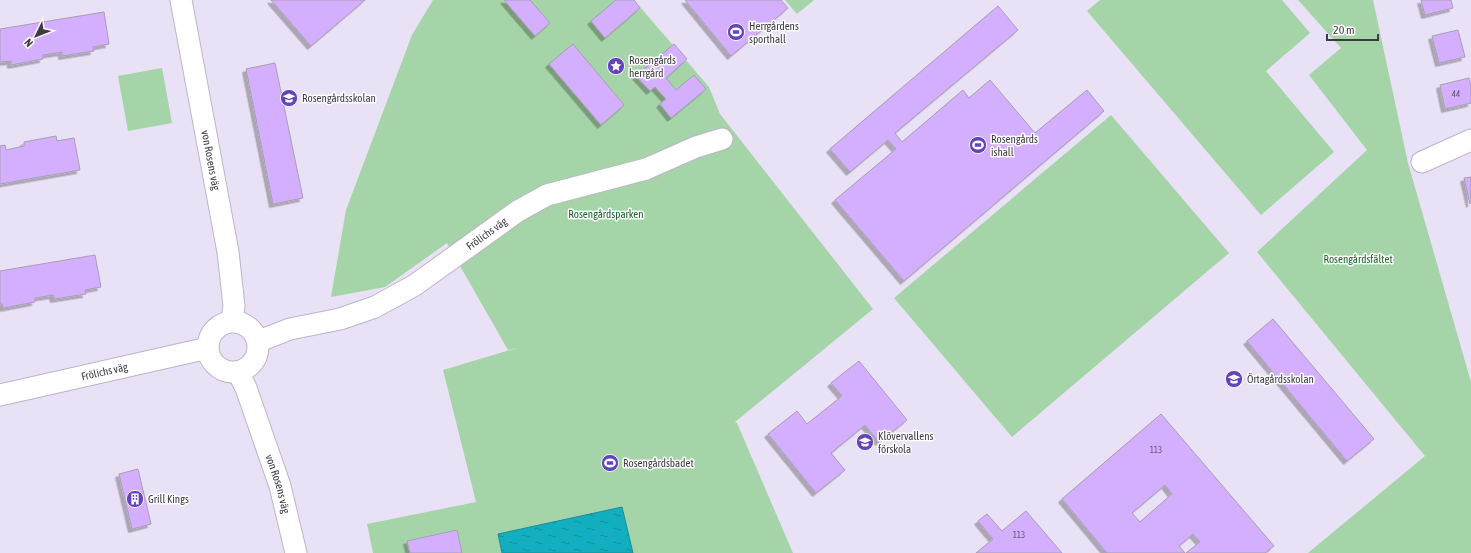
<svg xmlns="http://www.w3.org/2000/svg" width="1471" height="553" viewBox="0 0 1471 553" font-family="'Asap Condensed',sans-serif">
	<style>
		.green { fill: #a6d4a9 }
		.water { fill: url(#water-ripples); stroke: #1e8c9a }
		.building { fill: #d4afff; stroke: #a79fb2; fill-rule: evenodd; filter: url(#shadow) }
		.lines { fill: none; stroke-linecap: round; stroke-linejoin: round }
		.minor-casing { stroke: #bcb4c7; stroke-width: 23 }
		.minor { stroke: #fff; stroke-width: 21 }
		.labels { text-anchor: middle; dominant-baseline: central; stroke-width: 3; stroke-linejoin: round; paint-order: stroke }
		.number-label { font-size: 9px; fill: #635771 }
		.poi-label { font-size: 11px; fill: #3d3a42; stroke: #fff; text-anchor: start }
		.street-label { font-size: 11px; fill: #3d3a42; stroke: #fff }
		.park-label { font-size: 11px; fill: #186327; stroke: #fff }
	</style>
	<defs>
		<pattern id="water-ripples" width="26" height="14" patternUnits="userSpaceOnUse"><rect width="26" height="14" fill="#11afbf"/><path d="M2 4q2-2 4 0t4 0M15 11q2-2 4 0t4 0" fill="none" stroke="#118f9d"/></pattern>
		<filter id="shadow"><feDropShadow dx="-3.5" dy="3.5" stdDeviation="0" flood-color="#0004"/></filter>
	</defs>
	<rect width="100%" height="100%" fill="#e9e1f5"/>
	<path class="green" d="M433,0H634L709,87L720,114L873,309L735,422L737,423L793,553H373L367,524L476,502L443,370L517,348L508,350L447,243L385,287L331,297L346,210L412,35Z
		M785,0H814L797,14Z
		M1100,0H1282L1310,33L1266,71L1334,152L1261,215L1087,11Z
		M1298,0H1373L1408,163L1471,382V553H1308L1425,456L1257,252L1367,150L1309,75L1341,48Z
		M162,68L172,123L128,131L118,76Z
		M1111,115L1229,253L1012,437L894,298Z"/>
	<path class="water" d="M622,507L633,553H502L498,534Z"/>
	<path class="building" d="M271,0H365L311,46Z
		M504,0H530L550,23L535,36Z
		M616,0H634L640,8L605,38L591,21Z
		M685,0H781L788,8L731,56Z
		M1421,0H1451L1453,8L1425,15Z
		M998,6L1018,30L895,133L902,142L963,90L969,98L990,80L1035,133L1087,90L1104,111L904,281L835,200L896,149L888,140L850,172L830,149Z
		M104,12L109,44L93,47L94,51L62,56V52L43,55V59L11,65V61L0,62V29Z
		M1458,30L1465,57L1439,63L1432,36Z
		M573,44L624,105L601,125L549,64Z
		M674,44L687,59L666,78L676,90L694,75L706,89L671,118L660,104L666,99L655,87L650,91L636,76Z
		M275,63L303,198L273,204L246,69Z
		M1469,78L1471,86V103L1445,109L1440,85Z
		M56,136L57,141L74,138L80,170L0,184V146L5,145L6,150L24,146V142Z
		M1471,177V203L1470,204L1464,178Z
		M95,255L101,287L85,290L86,294L54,299L53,295L35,298V302L3,308L2,304H0V271Z
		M1273,319L1374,439L1347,461L1247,341Z
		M859,361L907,420L879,442L865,425L831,453L845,470L816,493L768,434L797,411L807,424L842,396L831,383Z
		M1161,414L1274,546L1265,553H1186L1200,542L1193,534L1179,546L1185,553H1107L1062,499ZM1165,485L1172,494L1140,522L1132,513Z
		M138,469L151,524L132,529L119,474Z
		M1026,511L1062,553H976L993,539L978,521L987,514L1002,531Z
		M457,530L462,553H410L407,541Z"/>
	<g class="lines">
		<defs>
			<g id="minor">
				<path id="s1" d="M181,0L228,252L234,306L232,321"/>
				<path d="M1422,162L1471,140"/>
				<circle cx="233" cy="347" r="25"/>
				<path id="s2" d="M259,341L290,329L340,319L375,307L415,285L518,211L547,195L646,169L696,147L722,139"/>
				<path id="s3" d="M238,372L246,388L280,486L296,553"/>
				<path id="s4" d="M0,395L208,348"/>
			</g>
		</defs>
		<use href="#minor" class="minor-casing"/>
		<use href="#minor" class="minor"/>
	</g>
	<defs>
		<symbol id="stadium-disc" viewBox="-11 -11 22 22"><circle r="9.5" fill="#6344bc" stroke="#fff"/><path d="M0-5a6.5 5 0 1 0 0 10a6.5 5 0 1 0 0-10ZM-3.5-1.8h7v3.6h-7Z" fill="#fff"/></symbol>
		<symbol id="sight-disc" viewBox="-11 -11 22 22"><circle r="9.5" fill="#6344bc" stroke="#fff"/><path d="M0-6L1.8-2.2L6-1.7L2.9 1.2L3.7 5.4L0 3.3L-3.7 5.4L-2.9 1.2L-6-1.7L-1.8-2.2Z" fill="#fff"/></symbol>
		<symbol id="school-disc" viewBox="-11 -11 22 22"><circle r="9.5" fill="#6344bc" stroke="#fff"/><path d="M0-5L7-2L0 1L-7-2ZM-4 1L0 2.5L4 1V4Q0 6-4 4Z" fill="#fff"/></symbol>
		<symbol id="building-disc" viewBox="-11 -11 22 22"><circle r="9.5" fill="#6344bc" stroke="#fff"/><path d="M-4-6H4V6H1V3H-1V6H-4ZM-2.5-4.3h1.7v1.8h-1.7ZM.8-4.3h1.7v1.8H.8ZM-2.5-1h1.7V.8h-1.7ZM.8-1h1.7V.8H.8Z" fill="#fff"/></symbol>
	</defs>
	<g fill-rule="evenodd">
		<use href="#stadium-disc" x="726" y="22" width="20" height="20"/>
		<use href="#sight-disc" x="606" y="56" width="20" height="20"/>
		<use href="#school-disc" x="279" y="88" width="20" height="20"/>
		<use href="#stadium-disc" x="968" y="135" width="20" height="20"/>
		<use href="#school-disc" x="1224" y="369" width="20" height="20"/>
		<use href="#school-disc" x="855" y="432" width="20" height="20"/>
		<use href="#stadium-disc" x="600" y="453" width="20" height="20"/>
		<use href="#building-disc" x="125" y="489" width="20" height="20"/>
	</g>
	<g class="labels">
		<g class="number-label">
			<text x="1456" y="94">44</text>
			<text x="1156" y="450">113</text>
			<text x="1019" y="535">113</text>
		</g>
		<g class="poi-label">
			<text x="749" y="26">Herrgårdens<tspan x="749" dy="13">sporthall</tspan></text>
			<text x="629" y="60">Rosengårds<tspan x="629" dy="13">herrgård</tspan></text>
			<text x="302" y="98">Rosengårdsskolan</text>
			<text x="991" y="139">Rosengårds<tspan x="991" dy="13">ishall</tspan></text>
			<text x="1247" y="379">Örtagårdsskolan</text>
			<text x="878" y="436">Klövervallens<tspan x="878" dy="13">förskola</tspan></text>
			<text x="623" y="463">Rosengårdsbadet</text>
			<text x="148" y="499">Grill Kings</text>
		</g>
		<g class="street-label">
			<text stroke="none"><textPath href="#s1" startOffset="163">von Rosens väg</textPath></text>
			<text stroke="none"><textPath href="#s2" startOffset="255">Frölichs väg</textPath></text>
			<text stroke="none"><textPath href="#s4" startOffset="107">Frölichs väg</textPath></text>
			<text stroke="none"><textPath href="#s3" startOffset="119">von Rosens väg</textPath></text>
		</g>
		<g class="park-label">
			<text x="606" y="214">Rosengårdsparken</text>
			<text x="1358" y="259">Rosengårdsfältet</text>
		</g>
	</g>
	<g transform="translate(36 36) rotate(227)" stroke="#ffffff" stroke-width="3" paint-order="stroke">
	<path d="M0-3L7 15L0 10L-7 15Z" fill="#3d3a42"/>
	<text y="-6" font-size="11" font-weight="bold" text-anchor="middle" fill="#3d3a42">N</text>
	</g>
	<path d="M1327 34v6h51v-6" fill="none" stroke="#3d3a42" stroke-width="2"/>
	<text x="1333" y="34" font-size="12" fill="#3d3a42" stroke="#ffffff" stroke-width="3" paint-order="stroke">20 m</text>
</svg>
